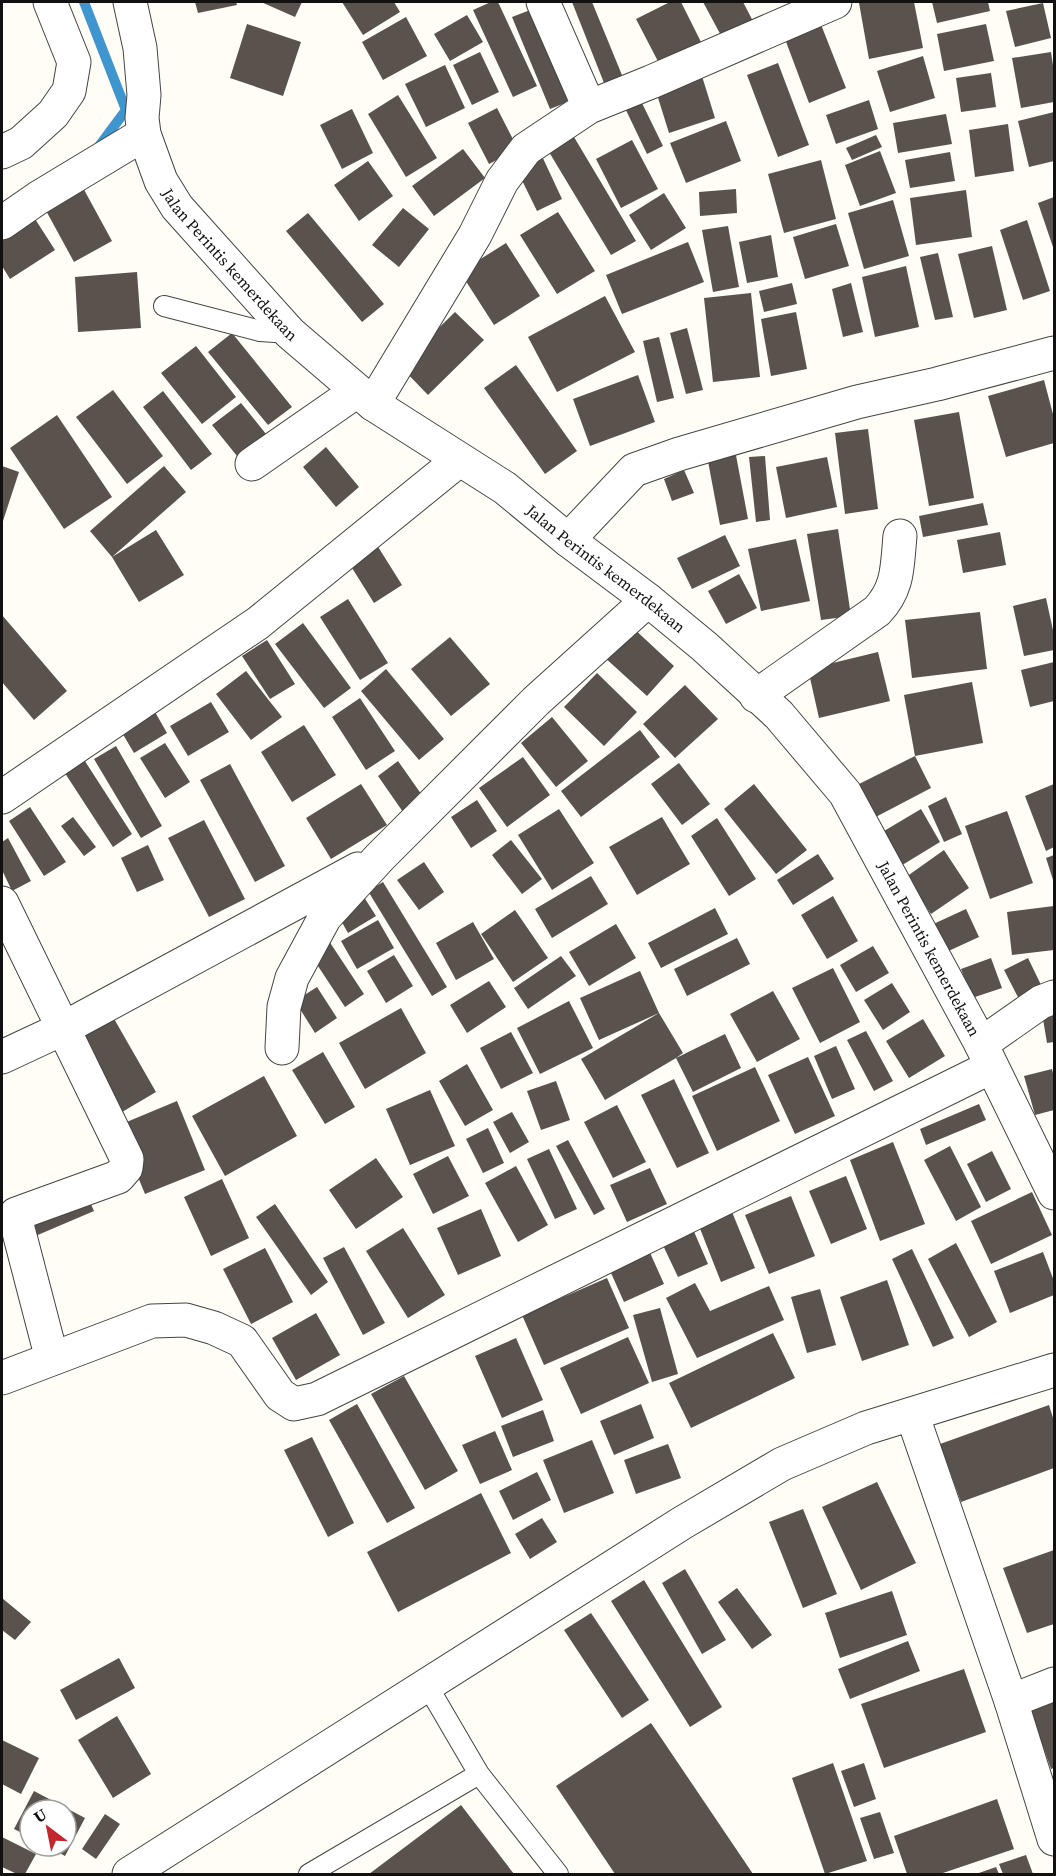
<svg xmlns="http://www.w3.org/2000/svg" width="1056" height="1876" viewBox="0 0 1056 1876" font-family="'Source Serif 4',serif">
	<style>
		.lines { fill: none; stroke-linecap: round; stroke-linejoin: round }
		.stream { stroke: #3f96cf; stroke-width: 10 }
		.building { fill: #5a524d }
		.service-casing { stroke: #444; stroke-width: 22 }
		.minor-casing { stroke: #444; stroke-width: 35 }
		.tertiary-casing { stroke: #444; stroke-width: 35 }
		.service { stroke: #fff; stroke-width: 20 }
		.minor { stroke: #fff; stroke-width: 33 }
		.tertiary { stroke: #fff; stroke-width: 33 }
		.labels { text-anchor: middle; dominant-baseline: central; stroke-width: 6; stroke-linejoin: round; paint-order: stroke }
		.street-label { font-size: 16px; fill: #111; stroke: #fff }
	</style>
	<rect width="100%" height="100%" fill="#fffdf5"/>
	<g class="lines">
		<path class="stream" d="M84,2L126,110L97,149"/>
	</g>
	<path class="building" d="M195,2H236L237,5L198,13Z
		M261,2H302L295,17Z
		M342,2H394L400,12L363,35Z
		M491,2H498L537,86L513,97L473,10Z
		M572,2H592L624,80L606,88Z
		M670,2H681L704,48L662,69L636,19Z
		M703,2H743L755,25L724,41Z
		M868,2H914L923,48L869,59L859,3Z
		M932,2H988L990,11L937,23Z
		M1043,3L1051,38L1015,47L1006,11Z
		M538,7L575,99L550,109L512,17Z
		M467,15L483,42L450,61L434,34Z
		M406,17L427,56L383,80L362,42Z
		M818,17L846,88L809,103L782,31Z
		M247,24L301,42L283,96L230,78Z
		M986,24L994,61L944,71L937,34Z
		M480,52L499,92L472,105L453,65Z
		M1051,52L1054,72V102L1021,108L1012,58Z
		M923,56L935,98L890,112L877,71Z
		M778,63L809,145L778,157L747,75Z
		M445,65L465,108L426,127L405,84Z
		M701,73L715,118L669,133L655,88Z
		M991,73L996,107L961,112L956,78Z
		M398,95L437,158L406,177L368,114Z
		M640,99L663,146L647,154L624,106Z
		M869,100L878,129L836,144L826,115Z
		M497,108L518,149L489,164L468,123Z
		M352,109L373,153L342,169L320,125Z
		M1054,112V161L1029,167L1018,121Z
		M946,114L952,144L898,153L893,123Z
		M726,121L741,161L686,183L670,143Z
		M1008,124L1014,171L975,177L969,130Z
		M571,132L636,241L611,255L546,147Z
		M876,135L882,147L852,160L846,148Z
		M632,140L658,189L621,208L596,159Z
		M463,149L485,178L434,216L412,186Z
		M880,151L896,193L860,206L845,165Z
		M950,152L955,181L910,188L905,160Z
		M541,154L562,199L537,211L515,166Z
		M821,160L836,219L784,233L768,174Z
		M368,161L393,196L359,221L334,185Z
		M82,186L112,241L74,262L44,207Z
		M736,189L737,213L700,216L699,192Z
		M966,190L972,237L916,245L910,198Z
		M664,193L686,228L651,250L629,215Z
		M1054,197V250L1038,203Z
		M893,200L909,256L864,269L848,213Z
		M28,208L55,250L10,279L2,266V226Z
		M403,208L429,229L399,267L372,245Z
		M558,212L595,271L557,294L520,235Z
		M308,213L384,304L362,322L286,231Z
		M1027,220L1050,291L1023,300L1000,230Z
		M836,224L849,266L805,279L793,237Z
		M728,226L739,287L713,292L702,230Z
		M771,235L778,277L747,283L739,242Z
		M688,242L704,282L622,314L606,275Z
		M506,243L540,296L494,325L460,272Z
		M992,246L1007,310L974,318L958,254Z
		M938,253L953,317L935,320L920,257Z
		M906,266L919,327L875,337L862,277Z
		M137,272L141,328L78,332L75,277Z
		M792,283L797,304L764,312L759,291Z
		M851,283L863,332L843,337L832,289Z
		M751,293L760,377L713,382L704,298Z
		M605,296L635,352L557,392L528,337Z
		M455,312L484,340L428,395L400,366Z
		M796,312L807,369L771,376L761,319Z
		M687,328L703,390L686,394L670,333Z
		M232,333L292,407L268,425L208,352Z
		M659,337L674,398L657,402L643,341Z
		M196,346L236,397L202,424L161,373Z
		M516,365L577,451L545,474L484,388Z
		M638,375L655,422L590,446L573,399Z
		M1044,380L1054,418V443L1006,457L988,396Z
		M113,390L163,456L127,484L76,417Z
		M163,391L212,454L191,470L143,407Z
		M241,403L266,434L237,456L212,425Z
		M959,412L974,498L929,506L914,420Z
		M57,415L112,497L64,529L10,448Z
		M868,429L878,509L845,514L835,433Z
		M326,447L359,487L336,507L303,467Z
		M735,450L748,519L720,525L707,456Z
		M765,456L770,520L756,522L749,457Z
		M827,457L837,507L786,518L776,467Z
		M2,466L19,472L2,524Z
		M164,466L186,492L112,557L90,531Z
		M684,470L694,493L672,501L664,479Z
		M983,503L988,525L923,537L919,516Z
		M838,529L851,616L821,620L807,534Z
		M156,530L184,575L139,602L112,557Z
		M1000,532L1006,565L963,573L957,540Z
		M725,535L740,566L692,589L677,558Z
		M796,539L810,601L761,611L748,549Z
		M375,542L402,585L374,603L347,560Z
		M739,574L757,608L726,624L708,591Z
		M1046,598L1054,635V650L1024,656L1013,606Z
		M348,599L388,663L360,680L320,617Z
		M980,612L987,669L912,678L905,620Z
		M2,615L67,691L34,720L2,682Z
		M303,623L351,688L324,708L275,644Z
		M631,626L674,666L647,696L603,656Z
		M450,637L490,684L451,716L411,669Z
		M267,640L295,684L270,699L242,656Z
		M878,652L890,701L819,718L808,669Z
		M1054,662V701L1030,707L1021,670Z
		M386,669L444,739L419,760L361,691Z
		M246,671L282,717L251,740L216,694Z
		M597,673L637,712L604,746L564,707Z
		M972,682L983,743L915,756L904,695Z
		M685,685L718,719L675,758L643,724Z
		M360,698L395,751L366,770L332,717Z
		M211,702L229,732L188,756L170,726Z
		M155,712L167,733L134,753L121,731Z
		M552,717L588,761L556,787L521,743Z
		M304,725L336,775L292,802L261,752Z
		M640,730L660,757L581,817L561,791Z
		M165,743L190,782L165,798L140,758Z
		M116,746L162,826L141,838L94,759Z
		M81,755L132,834L113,847L61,767Z
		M915,756L931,788L870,820L853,787Z
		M523,757L550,795L507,827L479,788Z
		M398,761L424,798L403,812L378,776Z
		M679,763L710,804L682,825L651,784Z
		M230,764L285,866L255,882L200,780Z
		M361,784L387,825L331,859L306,818Z
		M754,784L807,850L776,874L724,809Z
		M1054,784V847L1046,851L1025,796Z
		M946,797L962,834L944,842L928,806Z
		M477,800L497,831L471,848L451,817Z
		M30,807L66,862L44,876L9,821Z
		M559,809L594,863L552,890L518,835Z
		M921,809L940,842L899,867L879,834Z
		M1007,811L1033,883L990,899L965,826Z
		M73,817L96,847L84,856L61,826Z
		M662,817L690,864L637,895L609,847Z
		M717,818L756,879L729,896L691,836Z
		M204,820L245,899L209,917L168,838Z
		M8,838L31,881L12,891L2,870V842Z
		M511,840L542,879L522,894L492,855Z
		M148,845L164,880L137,892L121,858Z
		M944,850L969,888L931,914L906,877Z
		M818,854L834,879L793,905L777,880Z
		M1054,855V883L1046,858Z
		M424,862L444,892L419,910L397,880Z
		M591,876L608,904L552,938L535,909Z
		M383,882L447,987L432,996L368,891Z
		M362,894L376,916L348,933L335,910Z
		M833,896L858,941L827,959L801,915Z
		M1054,906V950L1012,955L1007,912Z
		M715,908L728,934L661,968L648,943Z
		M966,909L979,937L942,954L929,926Z
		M515,910L548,958L513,982L481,934Z
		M378,920L394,948L357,969L341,941Z
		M473,922L494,959L456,980L436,943Z
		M616,924L636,958L589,986L569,952Z
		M327,938L364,994L345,1007L308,951Z
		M737,938L750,964L687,996L674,969Z
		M873,946L889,973L856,992L840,965Z
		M394,955L413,986L386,1003L367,971Z
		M561,956L576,976L528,1009L514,988Z
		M991,958L1002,988L972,998L961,969Z
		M1028,958L1043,989L1020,1001L1004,970Z
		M833,968L860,1022L820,1043L792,988Z
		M640,971L659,1013L599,1040L580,998Z
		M489,981L506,1007L467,1033L450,1005Z
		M892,983L910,1012L883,1030L864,1000Z
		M317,987L337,1018L315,1033L295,1001Z
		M773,991L800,1039L757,1062L730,1014Z
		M569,1001L593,1048L540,1074L517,1028Z
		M401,1008L426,1053L365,1089L339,1043Z
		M1054,1011V1042L1047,1043L1042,1013Z
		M659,1013L683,1053L676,1058L725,1034L741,1068L693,1092L676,1058L605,1100L581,1059Z
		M113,1017L156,1092L117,1115L73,1040Z
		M923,1019L945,1056L909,1078L886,1041Z
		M866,1031L893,1081L874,1091L847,1040Z
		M511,1032L533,1073L501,1089L480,1048Z
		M836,1046L855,1089L832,1099L814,1056Z
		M323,1052L355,1107L325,1124L292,1070Z
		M808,1057L835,1116L795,1134L768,1075Z
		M467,1064L493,1110L465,1126L439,1081Z
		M755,1067L780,1121L717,1151L692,1096Z
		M1052,1069L1054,1078V1110L1035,1115L1024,1076Z
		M264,1076L297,1136L225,1176L192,1116Z
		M674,1079L709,1153L677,1168L641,1095Z
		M556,1081L570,1120L541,1130L527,1091Z
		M430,1090L455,1146L410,1165L386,1109Z
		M177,1101L205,1170L145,1194L117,1126Z
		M979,1104L986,1120L926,1145L920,1129Z
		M617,1105L646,1162L613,1178L584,1122Z
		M512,1112L529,1142L510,1153L493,1122Z
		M488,1128L504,1163L483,1173L466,1139Z
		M568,1140L605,1209L594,1215L556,1146Z
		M893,1142L925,1224L880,1241L850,1160Z
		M950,1146L981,1207L956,1221L924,1160Z
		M549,1149L577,1209L555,1219L527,1159Z
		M992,1151L1011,1189L986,1202L967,1164Z
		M448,1156L469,1196L433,1214L413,1174Z
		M376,1158L403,1197L356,1229L329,1190Z
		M516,1166L548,1225L518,1242L485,1183Z
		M650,1168L667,1204L627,1222L610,1185Z
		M846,1176L867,1229L831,1244L809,1191Z
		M222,1179L249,1238L211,1256L184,1197Z
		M85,1191L94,1211L26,1240L17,1221Z
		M1032,1192L1052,1235L991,1264L971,1221Z
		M791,1196L815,1256L769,1274L745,1215Z
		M275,1204L328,1282L311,1295L256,1217Z
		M481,1209L501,1256L458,1275L437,1228Z
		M732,1212L755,1268L721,1282L699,1226Z
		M692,1227L708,1264L678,1277L661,1241Z
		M403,1228L445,1295L408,1318L366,1251Z
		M956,1243L997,1322L969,1337L928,1259Z
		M647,1246L664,1284L624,1302L607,1264Z
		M344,1247L385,1323L363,1335L323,1258Z
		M265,1248L293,1302L251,1324L223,1269Z
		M912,1249L954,1338L933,1347L892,1259Z
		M1043,1252L1054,1281V1295L1010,1313L994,1271Z
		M607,1278L629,1328L544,1365L522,1315Z
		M887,1280L909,1345L862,1361L840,1297Z
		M695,1283L710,1311L769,1286L784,1320L697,1358L666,1298Z
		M820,1289L836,1345L807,1353L791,1297Z
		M660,1308L678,1374L652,1382L633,1315Z
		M316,1313L340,1355L296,1380L272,1338Z
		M773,1333L795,1378L691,1428L669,1383Z
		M628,1337L649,1383L581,1414L560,1368Z
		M516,1338L543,1400L502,1418L475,1356Z
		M404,1376L458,1471L425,1490L371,1394Z
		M357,1404L415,1508L387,1523L329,1420Z
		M641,1404L654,1438L614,1455L600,1421Z
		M1049,1405L1054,1421V1468L961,1502L940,1444Z
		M543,1410L554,1441L513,1457L501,1426Z
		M495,1431L512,1470L480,1484L462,1445Z
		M312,1437L354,1523L328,1537L284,1450Z
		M592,1440L614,1493L564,1513L543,1460Z
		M668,1444L681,1478L636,1494L624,1460Z
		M537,1472L551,1500L513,1520L499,1491Z
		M877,1482L916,1563L861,1590L822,1507Z
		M481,1493L511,1553L398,1612L367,1552Z
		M803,1509L837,1594L803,1608L769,1522Z
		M542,1518L557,1542L530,1559L515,1534Z
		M1054,1550V1624L1027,1633L1003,1568Z
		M685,1569L726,1640L702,1654L662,1583Z
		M644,1580L722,1707L690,1727L611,1601Z
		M737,1588L772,1635L752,1649L718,1602Z
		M892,1591L907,1635L840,1658L825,1613Z
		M2,1598L31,1622L15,1640L2,1630Z
		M591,1613L649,1700L622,1718L564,1630Z
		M908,1641L920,1671L850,1699L838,1669Z
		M119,1658L135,1688L76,1720L60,1690Z
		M964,1669L986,1732L884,1768L861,1704Z
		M1054,1692V1768L1051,1769L1027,1701Z
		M117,1716L151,1774L113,1798L78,1740Z
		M651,1723L753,1874H615L556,1786Z
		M2,1740L39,1758L21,1794L2,1784Z
		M833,1763L867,1861L825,1874L792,1778Z
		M864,1763L876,1799L854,1807L841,1771Z
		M34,1791L85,1818L65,1856L47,1846H66V1810H30V1837L14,1829Z
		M997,1799L1014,1849L940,1874H907L894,1836Z
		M461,1805L514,1874H369Z
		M880,1812L894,1853L874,1859L860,1818Z
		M105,1814L120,1824L96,1859L82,1849Z
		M2,1837L36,1854L25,1874H17L2,1867Z
		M1026,1855L1033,1874H1003L999,1864Z
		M996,1867L999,1874H976Z"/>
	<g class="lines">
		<defs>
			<path id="service" d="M164,306L260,331L290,333
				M427,1685L479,1774L558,1874
				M309,1874L479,1774"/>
			<path id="minor" d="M543,2L589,107
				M2,152L21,143L53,114L69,91L74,62L50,2
				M2,223L38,198L144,134
				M373,404L475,235L502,181L526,149L589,107L651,82L835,2
				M252,464L357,391
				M568,540L634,470L679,454L857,402L937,384L1054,353
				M756,696L877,611C899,588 897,566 900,536
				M2,797L258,623L459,460
				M2,903L127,1159L126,1168L118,1177L16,1214L15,1217L52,1359
				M981,1044L1041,1002L1054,997
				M282,1048L284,1007L292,978L325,917L380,857L536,701L648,600
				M2,1057L64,1028L358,869
				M2,1378L152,1321L186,1320L214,1328L242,1341L280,1395L294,1404L317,1399L991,1067
				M1011,1701L1054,1684"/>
			<g id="tertiary">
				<path id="s1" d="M130,2L140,48L144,95L142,118L144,134L161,181L177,207L290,333L373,404L505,488L568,540L648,600L705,647L779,715L845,793L981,1044L1054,1193"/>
				<path d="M912,1414L1011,1701L1054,1839"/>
				<path d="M129,1874L682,1523L782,1464L866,1428L1054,1370"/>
			</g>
		</defs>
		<use href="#service" class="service-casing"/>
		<use href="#minor" class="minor-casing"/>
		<use href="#tertiary" class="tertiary-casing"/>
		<use href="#service" class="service"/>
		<use href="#minor" class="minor"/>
		<use href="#tertiary" class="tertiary"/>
	</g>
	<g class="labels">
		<g class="street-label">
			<text stroke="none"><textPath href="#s1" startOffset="292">Jalan Perintis kemerdekaan</textPath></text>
			<text stroke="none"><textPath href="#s1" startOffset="778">Jalan Perintis kemerdekaan</textPath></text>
			<text stroke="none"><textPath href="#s1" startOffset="1284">Jalan Perintis kemerdekaan</textPath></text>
		</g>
	</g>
	<rect width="1056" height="1876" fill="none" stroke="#111111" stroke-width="6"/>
	<g transform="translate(48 1828) rotate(328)"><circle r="28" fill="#ffffff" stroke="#a0a0a0" stroke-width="1.5"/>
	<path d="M0-4.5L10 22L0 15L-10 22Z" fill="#c4262e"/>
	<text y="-9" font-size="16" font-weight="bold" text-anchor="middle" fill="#111111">U</text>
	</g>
</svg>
